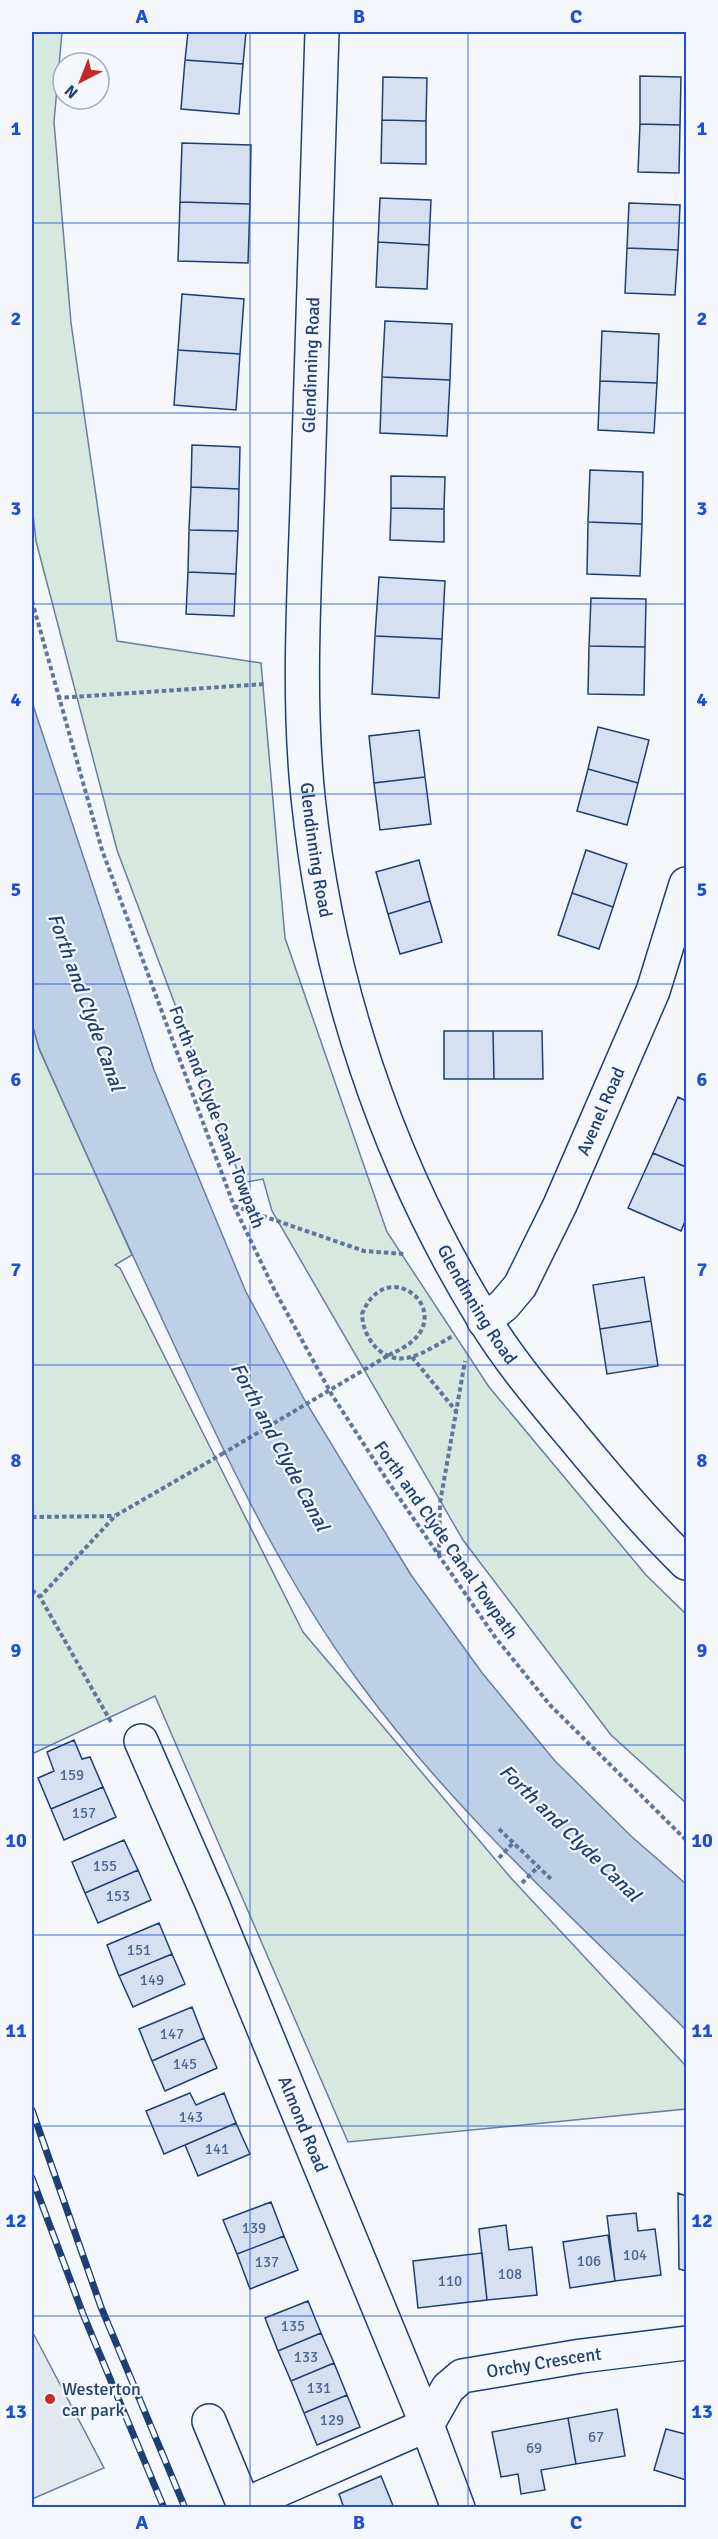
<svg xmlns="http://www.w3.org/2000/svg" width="718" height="2539" viewBox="0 0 718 2539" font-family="Signika,sans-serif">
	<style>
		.green { fill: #d7e8df; stroke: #687fa3; stroke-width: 1.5 }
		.parking { fill: #e3e8f0; stroke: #687fa3; stroke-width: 1.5 }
		.water { fill: #bed0e5; stroke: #687fa3; stroke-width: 1.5 }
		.building { fill: #d5e0f0; stroke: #1d3f73; stroke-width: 1.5 }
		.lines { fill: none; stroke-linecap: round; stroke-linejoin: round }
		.minor-casing { stroke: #1d3f73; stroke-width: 36 }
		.path { stroke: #5e769c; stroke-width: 4; stroke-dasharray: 4.5 3; stroke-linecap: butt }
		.minor { stroke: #f4f7fb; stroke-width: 33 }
		.rail-casing { stroke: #1d3f73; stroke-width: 7 }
		.rail { stroke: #f4f7fb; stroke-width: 4.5; stroke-dasharray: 14; stroke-linecap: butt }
		.path-bridge { stroke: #5e769c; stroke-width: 4; stroke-dasharray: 4.5 3; stroke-linecap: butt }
		.grid { fill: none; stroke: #1d4ed8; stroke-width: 1.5; stroke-opacity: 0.55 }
		.poi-dot { fill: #c62828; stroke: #f4f7fb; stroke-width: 2 }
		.labels { text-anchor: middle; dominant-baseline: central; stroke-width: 4.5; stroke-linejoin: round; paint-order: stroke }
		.number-label { font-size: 15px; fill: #4b6792 }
		.street-label { font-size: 18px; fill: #1d3f73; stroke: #f4f7fb }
		.poi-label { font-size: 18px; fill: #1d3f73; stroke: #f4f7fb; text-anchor: start }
		.water-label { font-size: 20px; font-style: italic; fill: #1d3f73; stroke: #f4f7fb }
		.neatline { fill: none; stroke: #1d4ed8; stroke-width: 2 }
		.grid-label { font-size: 20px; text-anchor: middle; font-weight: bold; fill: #1d4ed8 }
	</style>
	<rect width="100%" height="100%" fill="#f4f7fb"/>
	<path class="green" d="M32,32H62L54,122L71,323L117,641L261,663L285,938L387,1232L489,1387L646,1575L686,1614V1803L611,1735L463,1540L272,1211L263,1179L242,1183L117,850L36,541L32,505Z
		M32,1023L39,1049L132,1255L115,1265L120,1268L303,1632L511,1878L686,2066V2109L348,2142L155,1696L32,1754Z"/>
	<path class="parking" d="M32,2331L104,2468L32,2499Z"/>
	<path class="water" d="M32,702L154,1070L246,1292L304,1399L411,1575L483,1674L555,1761L631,1836L686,1884V2030C574,1918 453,1811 359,1682C287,1584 234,1474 183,1364C134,1259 86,1154 39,1048L32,1023Z"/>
	<path class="building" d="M188,32H246L243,64L185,60Z
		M185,60L243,64L239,114L181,109Z
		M640,76L681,77L680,125L640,124Z
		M383,77L427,78L426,121L382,120Z
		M382,120L426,121V164L381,163Z
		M640,124L680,125L679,173L638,172Z
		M182,143L251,145L250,204L180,202Z
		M380,198L431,200L429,245L378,242Z
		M180,202L250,204L248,263L178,261Z
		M629,203L680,205L678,250L627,248Z
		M378,242L429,245L427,289L376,287Z
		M627,248L678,250L675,295L625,293Z
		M182,294L244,299L240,354L178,350Z
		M385,321L452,324L450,380L382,377Z
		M602,331L659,334L657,383L600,381Z
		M178,350L240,354L236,410L174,405Z
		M382,377L450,380L447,436L380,433Z
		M600,381L657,383L654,433L598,430Z
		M192,445L240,447L239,489L191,487Z
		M590,470L643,472L642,524L588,522Z
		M391,476L445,477L444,509L391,508Z
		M191,487L239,489L238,531L189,530Z
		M391,508L444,509V542L390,540Z
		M588,522L642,524L640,576L587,574Z
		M189,530L238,531L236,574L188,572Z
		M188,572L236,574L234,616L186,614Z
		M379,577L445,581L442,639L375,636Z
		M591,598L646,599L645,647L589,646Z
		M375,636L442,639L439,698L372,694Z
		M589,646L645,647L644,695L588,694Z
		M598,727L649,740L638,783L588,769Z
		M419,730L425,777L374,783L369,736Z
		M588,769L638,783L627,825L577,811Z
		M425,777L431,824L380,830L374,783Z
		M586,850L627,864L613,907L572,893Z
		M419,860L430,901L388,914L376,872Z
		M572,893L613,907L599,949L558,935Z
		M430,901L442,942L400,954L388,914Z
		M444,1031H493L494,1079H444Z
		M493,1031H542L543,1079H494Z
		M678,1097L686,1101V1167L653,1153Z
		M653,1153L686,1167V1219L681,1231L628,1208Z
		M644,1277L651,1321L600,1329L593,1285Z
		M651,1321L658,1366L607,1374L600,1329Z
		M74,1740L82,1759L90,1757L103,1787L51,1809L38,1778L54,1771L47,1752Z
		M103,1787L116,1817L64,1840L51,1809Z
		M124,1840L138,1870L85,1893L72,1862Z
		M138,1870L151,1900L98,1923L85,1893Z
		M159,1923L172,1954L119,1976L107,1945Z
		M172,1954L185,1984L133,2007L119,1976Z
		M192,2007L204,2038L152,2061L139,2029Z
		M204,2038L217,2068L165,2091L152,2061Z
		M190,2093L196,2105L224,2093L236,2123L164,2154L146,2111Z
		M236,2123L250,2154L198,2176L185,2145Z
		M678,2193L686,2196V2271L679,2269Z
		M271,2202L284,2236L237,2254L223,2220Z
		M636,2213L638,2231L655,2229L661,2275L615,2281L607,2216Z
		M506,2225L509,2250L532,2247L537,2295L487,2300L479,2229Z
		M608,2235L615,2281L570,2288L563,2242Z
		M284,2236L298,2270L250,2289L237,2254Z
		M482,2253L487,2300L418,2308L413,2261Z
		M308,2301L321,2333L278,2351L265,2318Z
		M321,2333L334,2363L291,2381L278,2351Z
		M334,2363L347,2395L304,2413L291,2381Z
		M347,2395L360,2427L317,2445L304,2413Z
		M617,2409L625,2456L576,2464L568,2418Z
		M568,2418L576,2464L541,2470L545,2490L521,2494L518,2474L501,2477L492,2432Z
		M666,2429L685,2434L686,2430V2480L654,2470Z
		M381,2476L394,2508H344L339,2494Z"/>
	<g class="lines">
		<defs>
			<g id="minor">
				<path id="s1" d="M322,32C317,180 313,328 308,476C305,583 297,690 308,797C327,980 386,1160 482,1316C507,1358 540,1397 571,1434C608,1479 645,1523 686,1563"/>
				<path id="s2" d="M484,1321L504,1305L520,1286L560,1205L653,991L686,884"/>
				<path id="s3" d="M141,1741L211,1901L427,2425L458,2508"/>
				<path d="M209,2421L245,2508"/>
				<path id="s4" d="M427,2425L448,2388L462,2376L581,2356L686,2343"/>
				<path d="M244,2505L427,2425"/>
			</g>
		</defs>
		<use href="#minor" class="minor-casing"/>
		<path class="path" d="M32,601L102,850L234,1206L275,1291L332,1395L387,1480L495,1637L550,1705L686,1840
			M57,698L265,684
			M234,1206L364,1251L404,1254
			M389,1355C399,1350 412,1344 419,1334C443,1300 384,1259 362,1314C363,1339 383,1365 411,1357C425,1353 440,1343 453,1336
			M412,1357L456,1411
			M32,1517L115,1516
			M439,1555L440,1503L465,1361
			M32,1590L40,1597
			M111,1722L40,1597L115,1516L222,1454
			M499,1829L552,1880
			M499,1858L513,1843
			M522,1883L538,1867"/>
		<use href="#minor" class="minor"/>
		<defs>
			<path id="rail" d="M32,2110L101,2307L185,2508
				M32,2178L83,2314L164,2508"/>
		</defs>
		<use href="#rail" class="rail-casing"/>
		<use href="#rail" class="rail"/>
		<path class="path-bridge" d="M222,1454L389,1355"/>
	</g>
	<path class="grid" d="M250,32V2508M468,32V2508M32,223H686M32,413H686M32,604H686M32,794H686M32,984H686M32,1174H686M32,1365H686M32,1555H686M32,1745H686M32,1935H686M32,2126H686M32,2316H686"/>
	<circle class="poi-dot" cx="50" cy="2399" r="6"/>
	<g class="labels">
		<g class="number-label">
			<text x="72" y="1775">159</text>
			<text x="84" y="1813">157</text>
			<text x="105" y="1866">155</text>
			<text x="118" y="1896">153</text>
			<text x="139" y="1950">151</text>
			<text x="152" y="1980">149</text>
			<text x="172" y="2034">147</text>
			<text x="185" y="2064">145</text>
			<text x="191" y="2117">143</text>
			<text x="217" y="2149">141</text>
			<text x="254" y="2228">139</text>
			<text x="635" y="2255">104</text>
			<text x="589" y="2261">106</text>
			<text x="267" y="2262">137</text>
			<text x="510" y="2274">108</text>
			<text x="450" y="2281">110</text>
			<text x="293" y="2326">135</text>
			<text x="306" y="2357">133</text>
			<text x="319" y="2388">131</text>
			<text x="332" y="2420">129</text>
			<text x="596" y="2437">67</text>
			<text x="534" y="2448">69</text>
		</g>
		<g class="street-label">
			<text transform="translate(311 365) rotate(-88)">Glendinning Road</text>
			<text stroke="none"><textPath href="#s1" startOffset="819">Glendinning Road</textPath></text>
			<text stroke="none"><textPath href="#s2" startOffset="243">Avenel Road</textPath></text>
			<text transform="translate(217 1117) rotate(69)">Forth and Clyde Canal Towpath</text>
			<text stroke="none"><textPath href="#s1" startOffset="1305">Glendinning Road</textPath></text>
			<text transform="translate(446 1540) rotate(55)">Forth and Clyde Canal Towpath</text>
			<text stroke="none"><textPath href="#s3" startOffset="416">Almond Road</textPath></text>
			<text stroke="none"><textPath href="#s4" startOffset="144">Orchy Crescent</textPath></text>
		</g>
		<g class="poi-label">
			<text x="62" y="2389">Westerton<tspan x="62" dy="21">car park</tspan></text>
		</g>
		<g class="water-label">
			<text transform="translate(86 1002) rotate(70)">Forth and Clyde Canal</text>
			<text transform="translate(280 1447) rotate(62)">Forth and Clyde Canal</text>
			<text transform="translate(570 1833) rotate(44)">Forth and Clyde Canal</text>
		</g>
	</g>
	<rect width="718" height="2539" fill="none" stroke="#f4f7fb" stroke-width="66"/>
	<g transform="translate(81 81) rotate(222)"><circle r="28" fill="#f4f7fb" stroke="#9eadc5" stroke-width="1.5"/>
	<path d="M0-4.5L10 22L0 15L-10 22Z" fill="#c62828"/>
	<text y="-9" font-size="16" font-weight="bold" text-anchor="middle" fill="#1d3f73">N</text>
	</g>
	<rect x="33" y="33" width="652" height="2473" class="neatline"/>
	<g class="grid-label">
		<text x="142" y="23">A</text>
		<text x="359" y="23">B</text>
		<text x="576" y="23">C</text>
		<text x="16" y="135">1</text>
		<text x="702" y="135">1</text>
		<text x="16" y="325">2</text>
		<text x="702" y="325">2</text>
		<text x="16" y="515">3</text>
		<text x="702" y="515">3</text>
		<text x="16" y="706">4</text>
		<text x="702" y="706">4</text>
		<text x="16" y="896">5</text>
		<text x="702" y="896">5</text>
		<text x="16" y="1086">6</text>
		<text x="702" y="1086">6</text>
		<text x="16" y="1276">7</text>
		<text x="702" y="1276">7</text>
		<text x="16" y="1467">8</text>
		<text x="702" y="1467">8</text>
		<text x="16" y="1657">9</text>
		<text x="702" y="1657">9</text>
		<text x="16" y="1847">10</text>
		<text x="702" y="1847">10</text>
		<text x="16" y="2037">11</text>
		<text x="702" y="2037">11</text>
		<text x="16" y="2227">12</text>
		<text x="702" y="2227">12</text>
		<text x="16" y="2418">13</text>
		<text x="702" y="2418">13</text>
		<text x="142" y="2529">A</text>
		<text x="359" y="2529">B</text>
		<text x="576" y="2529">C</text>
	</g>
</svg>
